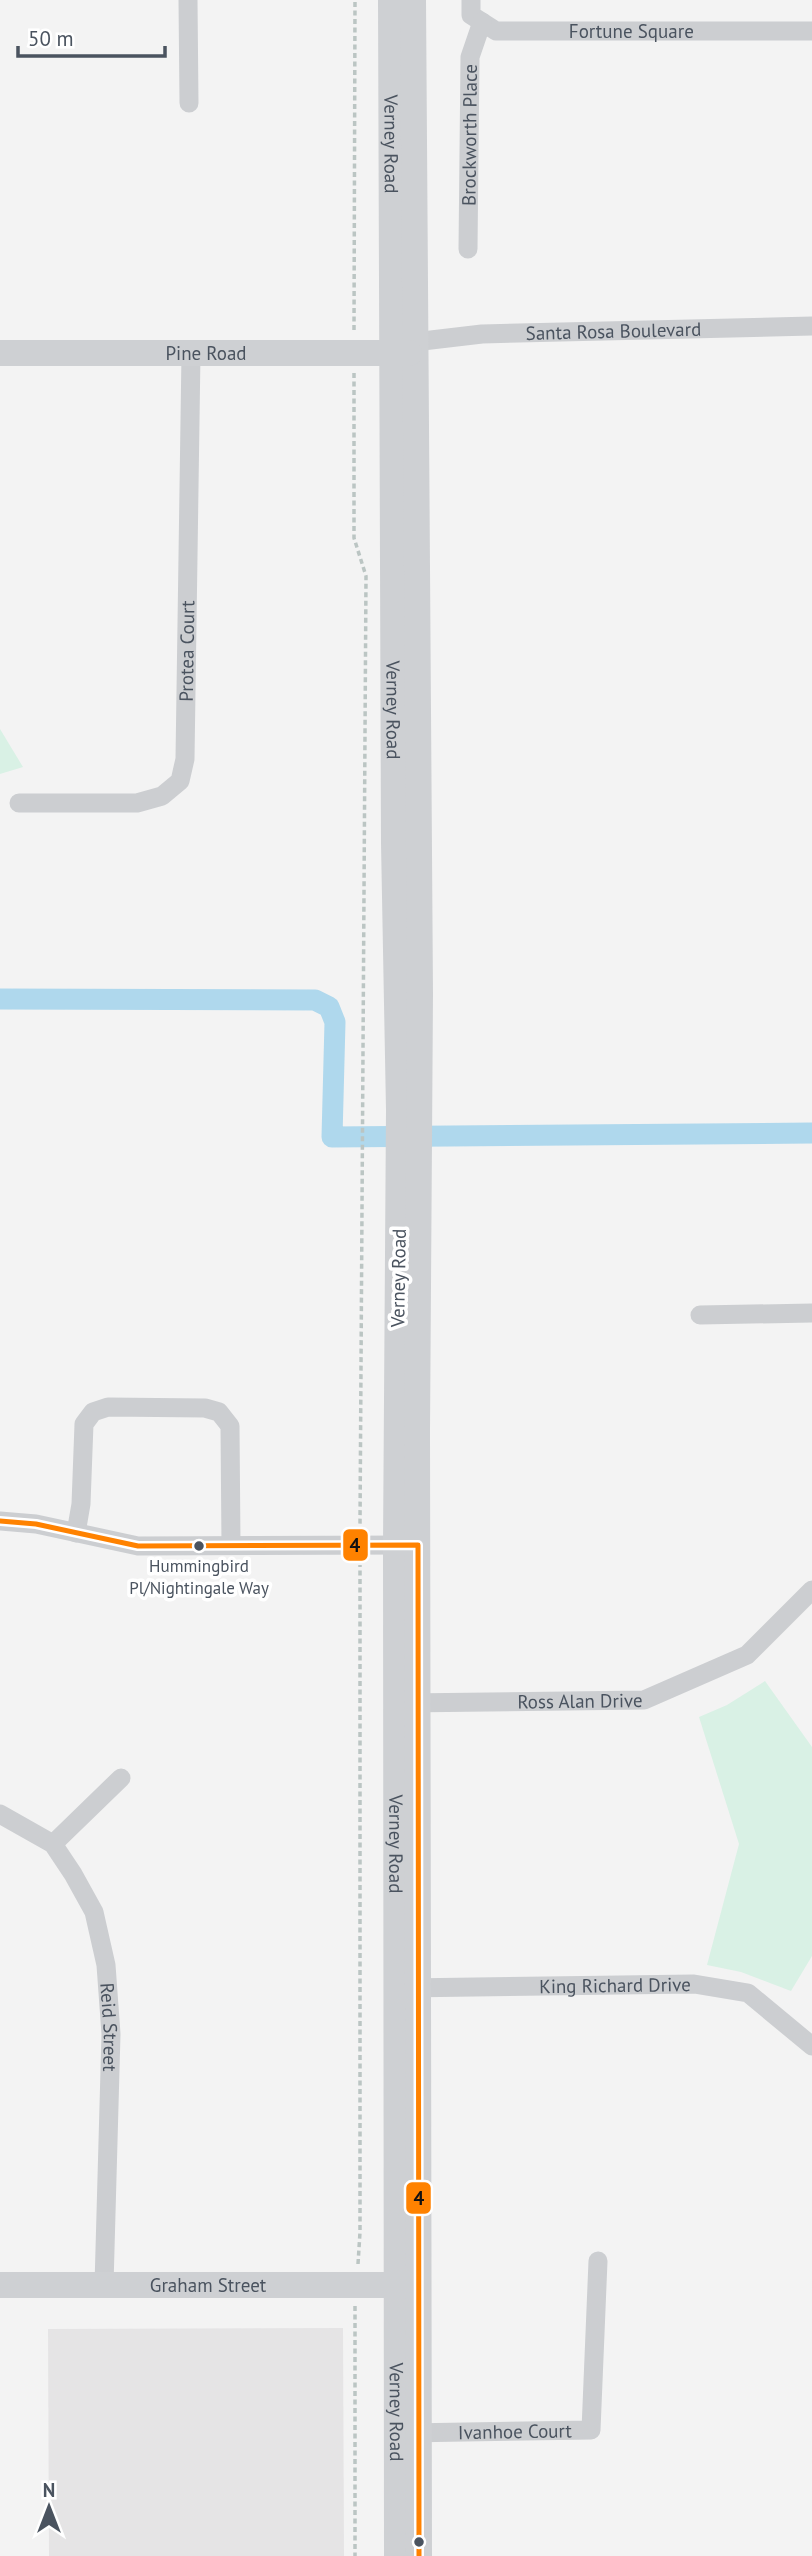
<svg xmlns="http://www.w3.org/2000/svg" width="812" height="2556" viewBox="0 0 812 2556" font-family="'PT Sans',sans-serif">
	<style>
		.education { fill: #e5e4e5 }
		.green { fill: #d9f1e5 }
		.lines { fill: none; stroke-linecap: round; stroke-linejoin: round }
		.canal { stroke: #afd8ed; stroke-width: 21 }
		.path { stroke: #bbc5c3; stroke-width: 3.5; stroke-dasharray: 5 3.5; stroke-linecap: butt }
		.street { stroke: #ccced1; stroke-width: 19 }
		.secondary { stroke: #ced0d3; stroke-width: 26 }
		.bus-1-casing { stroke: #fff; stroke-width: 10 }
		.bus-1 { stroke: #ff8200; stroke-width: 5 }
		.bus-dot { fill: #4a535f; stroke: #fff; stroke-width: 2.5 }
		.labels { text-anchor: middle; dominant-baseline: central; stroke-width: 7; stroke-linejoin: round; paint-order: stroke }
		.bus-label { font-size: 17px; fill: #4a535f; stroke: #fff }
		.street-label { font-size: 19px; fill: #4a535f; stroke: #fff }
		.line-badge { stroke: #fff; stroke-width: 2.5 }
		.pale-badge-label { font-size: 19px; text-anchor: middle; font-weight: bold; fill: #111 }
	</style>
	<rect width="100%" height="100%" fill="#f3f3f3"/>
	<path class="education" d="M343,2328L344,2556H49L48,2329Z"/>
	<path class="green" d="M0,729L23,767L0,774Z
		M765,1681L812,1747V1956L791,1991L741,1972L707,1965L739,1844L699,1717L727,1705Z"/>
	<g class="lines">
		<path class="canal" d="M0,999L315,1000L329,1007L335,1022L332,1137L812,1133"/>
		<path class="path" d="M354,330L355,0
			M354,373V538L366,576L360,1525
			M358,2264L360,2232V1565
			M355,2306V2556"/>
		<g class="street">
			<path d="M188,0L189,103"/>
			<path id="s1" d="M471,0V15L496,31H812"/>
			<path id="s2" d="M468,249L470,57L482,22"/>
			<path id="s3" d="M414,342L482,334L812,326"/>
			<path id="s4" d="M19,803H137L162,796L180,781L185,759L191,353"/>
			<path d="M700,1315L812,1313"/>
			<path d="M0,1521L36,1524L138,1546L409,1545"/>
			<path d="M76,1533L81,1504L84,1424L93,1412L108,1407L205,1408L219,1412L230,1426L231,1545"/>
			<path id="s5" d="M405,1703L644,1700L747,1655L812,1590"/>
			<path id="s6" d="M0,1814L53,1844L73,1874L94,1912L106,1965L111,2034L104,2285"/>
			<path d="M53,1844L121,1778"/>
			<path id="s7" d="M405,1988L694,1984L748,1993L812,2046"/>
			<path id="s8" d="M407,2433L591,2430L598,2261"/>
		</g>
		<g class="secondary">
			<path id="s9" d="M391,0L394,843L399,1110L396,1545L397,2556"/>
			<path d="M413,0L420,994L417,1432L419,2556"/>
			<path id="s10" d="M0,353H409"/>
			<path id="s11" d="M0,2285H412"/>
		</g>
		<defs>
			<path id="bus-1" d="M0,1521L36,1524L138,1546L418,1545L419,2556"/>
		</defs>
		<use href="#bus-1" class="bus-1-casing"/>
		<use href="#bus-1" class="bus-1"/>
	</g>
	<g class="bus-dot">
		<circle cx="199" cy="1546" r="6"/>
		<circle cx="419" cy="2542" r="6"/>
	</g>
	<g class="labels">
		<g class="bus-label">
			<text x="199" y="1566">Hummingbird<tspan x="199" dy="22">Pl/Nightingale Way</tspan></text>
		</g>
		<g class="street-label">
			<text stroke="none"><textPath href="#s1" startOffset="180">Fortune Square</textPath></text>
			<text stroke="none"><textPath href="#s2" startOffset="114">Brockworth Place</textPath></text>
			<text stroke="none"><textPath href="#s9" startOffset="144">Verney Road</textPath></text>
			<text stroke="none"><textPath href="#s3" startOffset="200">Santa Rosa Boulevard</textPath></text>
			<text stroke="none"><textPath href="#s10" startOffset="206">Pine Road</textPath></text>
			<text stroke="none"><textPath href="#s4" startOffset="298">Protea Court</textPath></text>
			<text stroke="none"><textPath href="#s9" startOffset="710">Verney Road</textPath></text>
			<text transform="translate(398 1278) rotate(-89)">Verney Road</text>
			<text stroke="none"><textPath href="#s5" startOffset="175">Ross Alan Drive</textPath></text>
			<text stroke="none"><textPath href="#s9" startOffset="1844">Verney Road</textPath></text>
			<text stroke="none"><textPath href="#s7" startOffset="210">King Richard Drive</textPath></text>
			<text stroke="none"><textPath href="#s6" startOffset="257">Reid Street</textPath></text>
			<text stroke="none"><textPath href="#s11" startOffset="208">Graham Street</textPath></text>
			<text stroke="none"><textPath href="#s9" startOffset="2412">Verney Road</textPath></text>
			<text stroke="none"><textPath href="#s8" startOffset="108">Ivanhoe Court</textPath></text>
		</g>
	</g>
	<g class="line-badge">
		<rect x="342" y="1528" width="27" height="34" rx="7" fill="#ff8200"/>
		<rect x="405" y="2181" width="27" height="34" rx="7" fill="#ff8200"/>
	</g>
	<g class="pale-badge-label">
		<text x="355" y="1552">4</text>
		<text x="419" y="2205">4</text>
	</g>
	<g transform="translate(49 2507)" stroke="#ffffff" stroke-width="5" paint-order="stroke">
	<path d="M0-5L12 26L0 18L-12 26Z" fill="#4a535f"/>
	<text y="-10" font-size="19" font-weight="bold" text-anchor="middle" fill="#4a535f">N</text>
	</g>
	<path d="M18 46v10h147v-10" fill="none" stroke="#4a535f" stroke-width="3.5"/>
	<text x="28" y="46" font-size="21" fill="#4a535f" stroke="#ffffff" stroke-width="5" paint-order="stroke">50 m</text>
</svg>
